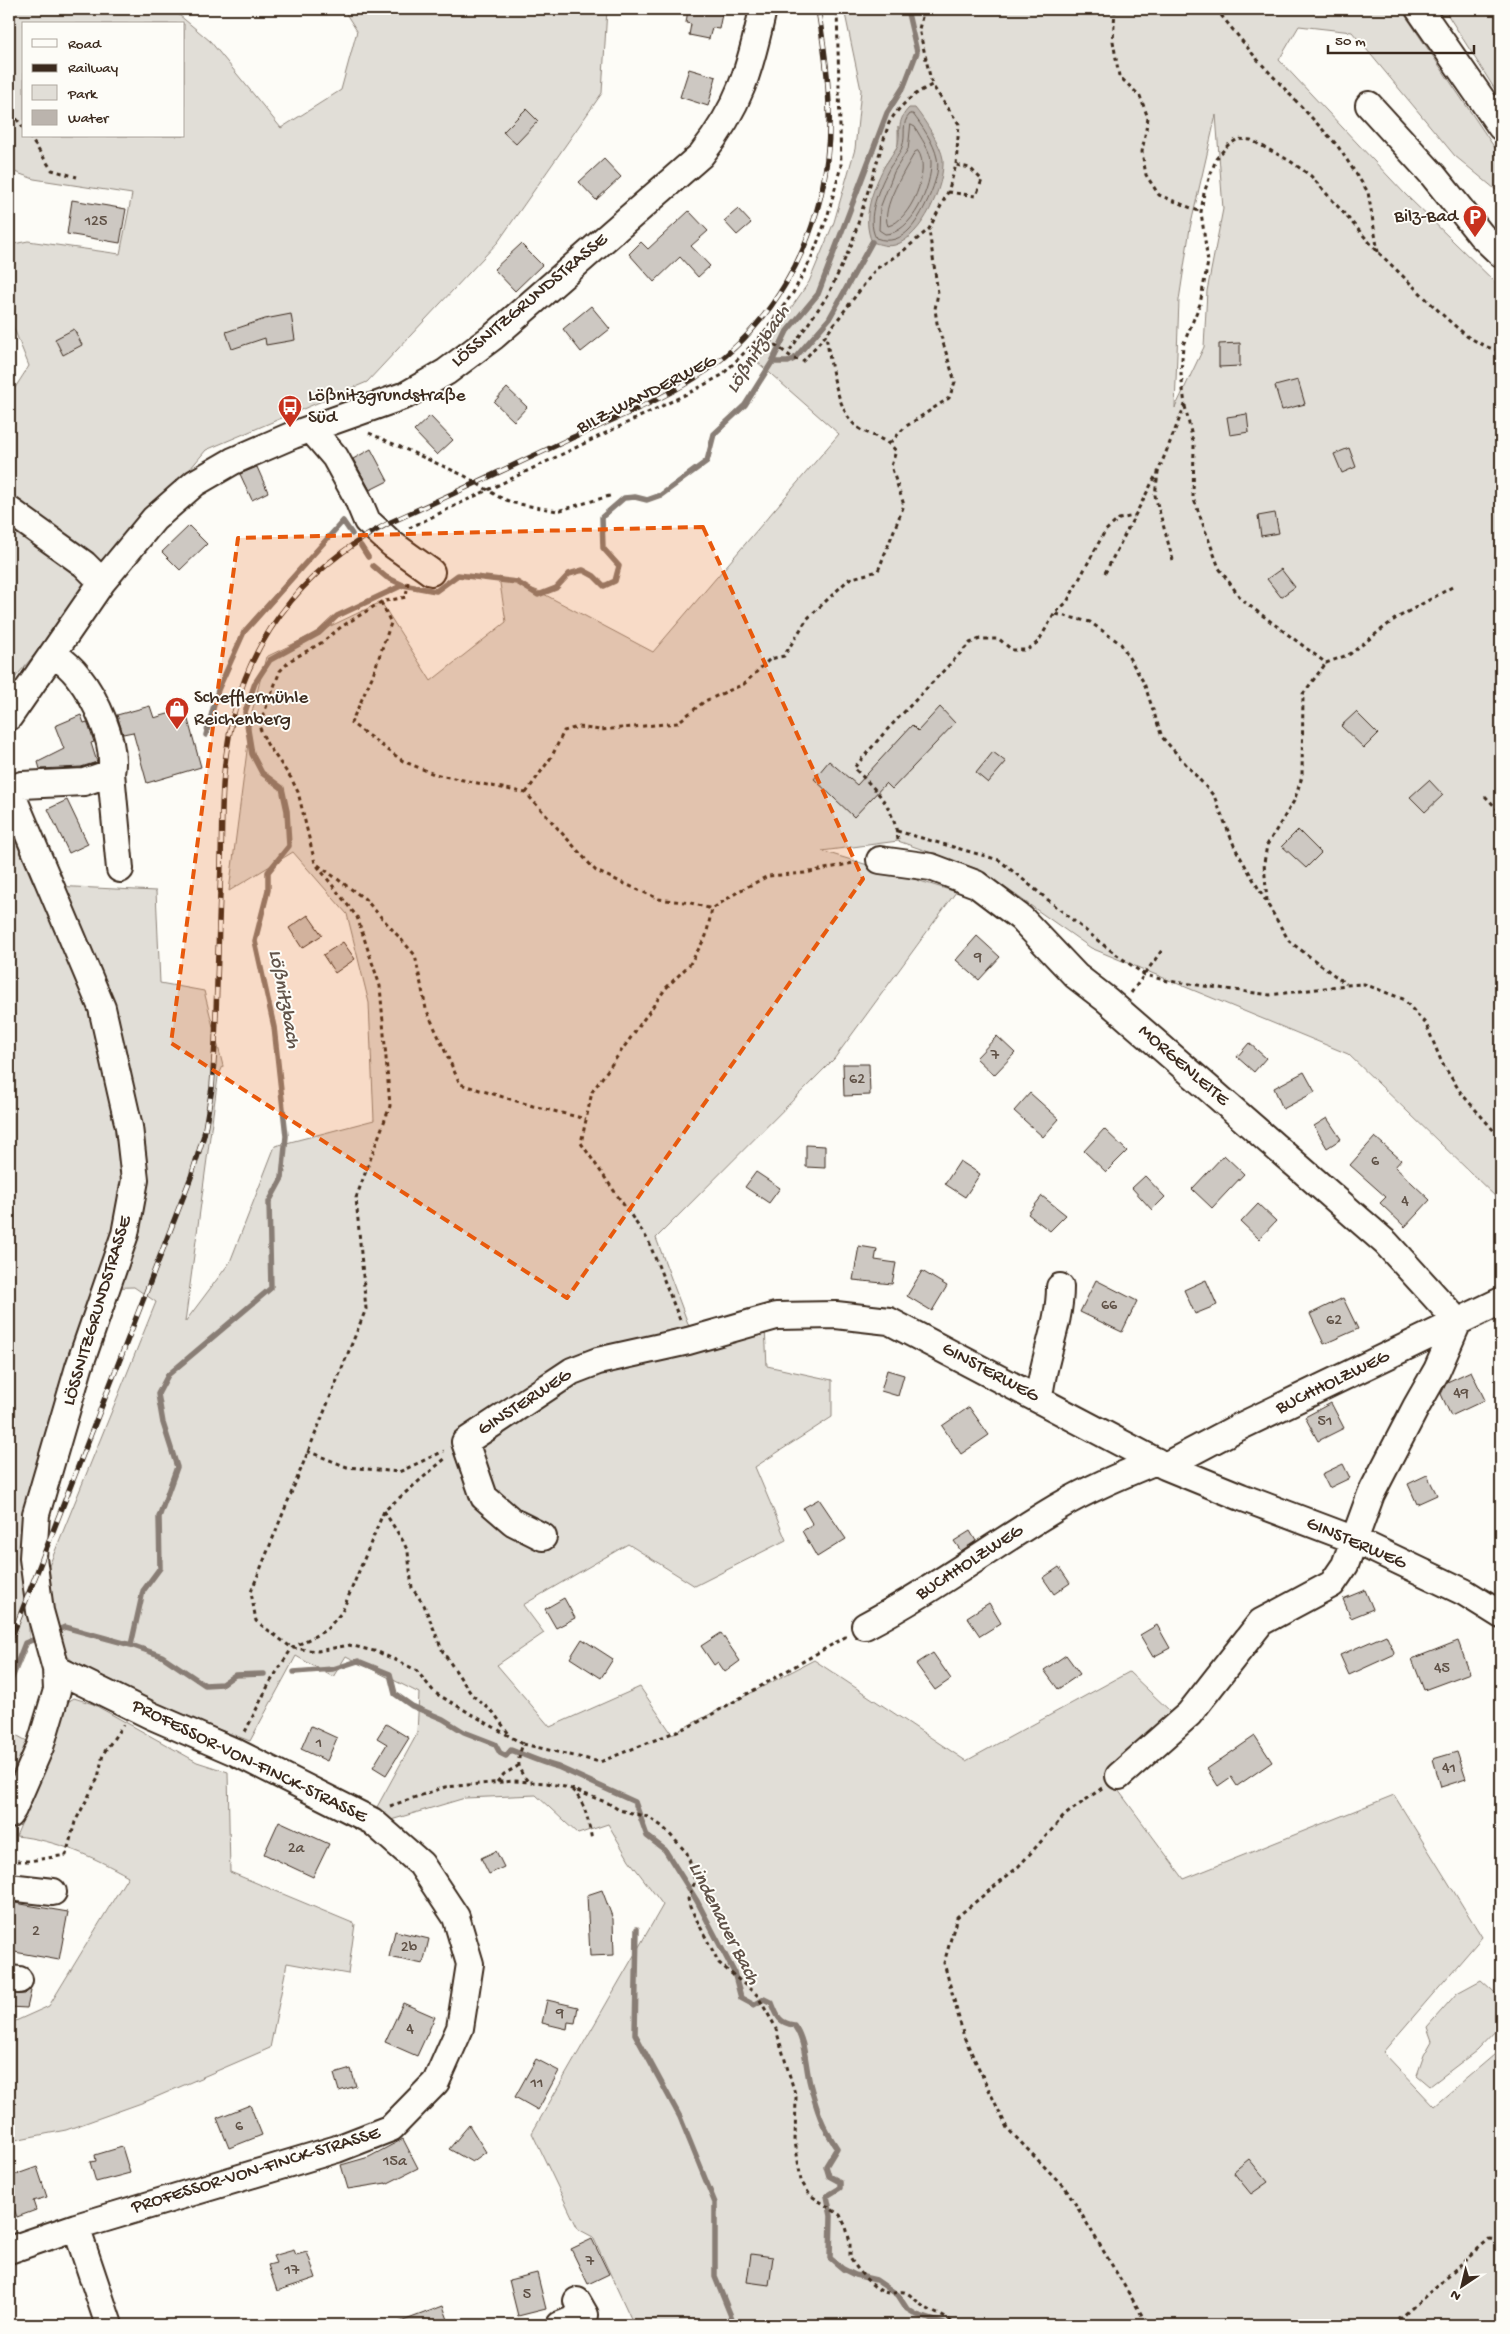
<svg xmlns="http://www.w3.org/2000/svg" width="1510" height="2334" viewBox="0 0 1510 2334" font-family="'Gochi Hand',sans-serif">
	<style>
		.green { fill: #e1ded7; stroke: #8e847a; fill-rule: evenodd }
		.water { fill: #bbb4ad; stroke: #887d74 }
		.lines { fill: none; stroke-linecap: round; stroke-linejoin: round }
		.shore { stroke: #6e6157; stroke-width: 1 }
		.stream { stroke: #887d74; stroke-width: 5.5 }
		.building { fill: #cdc8c2; stroke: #3b2a1e }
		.minor-casing { stroke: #3b2a1e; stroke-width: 30 }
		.path { stroke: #3b2a1e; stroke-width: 3; stroke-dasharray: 4 4; stroke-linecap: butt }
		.minor { stroke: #fdfcf7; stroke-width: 26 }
		.rail-casing { stroke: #3b2a1e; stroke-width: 5.5 }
		.rail { stroke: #fdfcf7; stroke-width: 4; stroke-dasharray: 11; stroke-linecap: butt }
		.marked { fill: #e8590c; fill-opacity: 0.2; stroke: #e8590c; stroke-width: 4; stroke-dasharray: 10 6; stroke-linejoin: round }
		.labels { text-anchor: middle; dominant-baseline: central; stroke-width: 4; stroke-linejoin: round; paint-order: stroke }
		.number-label { font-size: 16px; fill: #605247 }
		.poi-label { font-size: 19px; fill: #3b2a1e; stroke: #fdfcf7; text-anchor: start }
		.street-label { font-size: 19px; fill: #3b2a1e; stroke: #fdfcf7 }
		.water-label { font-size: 20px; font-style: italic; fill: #615349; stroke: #fdfcf7 }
	</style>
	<rect width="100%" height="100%" fill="#fdfcf7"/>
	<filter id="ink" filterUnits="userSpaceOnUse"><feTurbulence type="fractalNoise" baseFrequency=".02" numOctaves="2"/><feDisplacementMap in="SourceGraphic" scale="10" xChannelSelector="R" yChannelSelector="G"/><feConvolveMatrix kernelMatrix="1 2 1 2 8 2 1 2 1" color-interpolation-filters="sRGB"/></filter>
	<g filter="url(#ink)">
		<path class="green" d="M9,9H172L210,41L281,128L341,90L357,31L343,9H607L602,93L498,242L367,382L206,450L9,685V589L13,585L9,578V397L29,366L9,316V245L28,241L120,254L132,194L34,179L9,170ZM24,24H184V136H24Z
			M844,9H1401L1501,157V194L1455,156L1352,32L1299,26L1279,60L1405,194L1501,288V1202L1348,1054L1091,948L980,870L898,841L822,851L956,892L834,1059L656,1238L690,1329L764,1308L767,1366L832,1380V1417L755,1467L786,1540L695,1586L628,1544L523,1605L544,1633L497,1665L550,1727L640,1687L672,1734L814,1660L966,1761L1129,1672L1170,1711L1107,1775L1184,1879L1394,1795L1482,1937L1383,2052L1434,2106L1501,2049V2325H634L593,2237L578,2229L532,2133L663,1905L629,1860L608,1824L578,1834L536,1795L465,1798L391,1820L377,1807L417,1734L419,1693L346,1656L333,1677L296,1656L250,1741L186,1717L79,1667L64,1653L56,1629L49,1566L156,1302L134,1287L94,1288L29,1578V1643L9,1691V826L34,885L156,891L160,983L204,991L223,1066L218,1077L185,1322L230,1262L275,1146L374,1120L369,1003L347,914L293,852L229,891L252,712L266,657L381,602L431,681L506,622L499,577L538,591L653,652L839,434L755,360L809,282L834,222L855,149L861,90ZM1216,115L1223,209L1207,291L1204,347L1175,408L1179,300L1190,228ZM898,126L909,238L884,167L898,145Z
			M1444,9H1501V99Z
			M74,1698L93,1704L197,1762L228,1772L230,1872L355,1924L348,1974L287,1963L270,2048L147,2101L66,2130L9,2141V2024L49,2006L128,1876C94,1857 56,1840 16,1836L32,1799L66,1703Z
			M9,1715L13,1717L16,1735L34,1745L9,1805Z
			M1481,1980L1501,1998V2025L1476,2051L1430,2086L1417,2075L1424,2055L1432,2041L1427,2027L1457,1993Z"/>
		<path class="water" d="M909,108H915C924,119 941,145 943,159C945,186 922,237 895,245C887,247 879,244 872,242C861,218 873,189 884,167C888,160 896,152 898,144C901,129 897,120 909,108Z"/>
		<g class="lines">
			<path class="shore" d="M910,114H913C922,126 934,143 937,158C940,170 934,185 930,195C920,217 905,249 876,238C865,218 880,185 890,167C894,161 900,154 902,147C907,135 900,124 910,114Z
				M911,125L915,127C920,137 931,151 931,162C932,186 912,234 885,234L879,230L880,208L894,172L908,149Z
				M918,151C932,170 910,221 888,226C880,208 906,169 915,152Z"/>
			<path class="stream" d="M772,362H788L794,359L829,319L872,242
				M361,546L368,557
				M373,566L386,577L403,585
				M206,735L218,690L244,632L343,521L352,534
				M53,1632L65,1627L131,1645L143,1591L160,1568L159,1517L177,1467L163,1423L158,1394L168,1375L271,1288L269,1202L282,1178L286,1136L274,1027L255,941L268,890V872L289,846L287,811L282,788L262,773L252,754L245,712L255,683L270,660L319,633L337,616L403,585L436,591L458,575L517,582L538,595L556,588L569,574L583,570L594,576L604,586L615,581L619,566L603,548L602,517L624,498L635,497L647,500L661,495L707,461L714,434L745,405L772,362L787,331L818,294L887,113L904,86L917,52L907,9
				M131,1645L162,1656L205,1685L222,1684L235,1675L264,1674
				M294,1672L333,1669L358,1661L390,1674L395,1694L412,1706L443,1719L464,1732L495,1744L500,1753L506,1756L511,1750C527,1756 542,1763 558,1767L635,1802L647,1836L665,1850L697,1901L734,1972L741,1998L754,2005L764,1999L772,2003C777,2016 779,2023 794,2025C806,2041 805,2065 810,2084C817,2111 822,2126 837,2148L826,2166L829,2176L840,2182V2188L827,2196L831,2216L830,2258L843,2269L855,2275L876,2280L898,2295L907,2309L917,2315L948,2325
				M9,1684L25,1643L40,1637
				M637,1929L635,2034L680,2117L715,2203V2277L733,2321L732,2325"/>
		</g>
		<path class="building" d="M688,9H723L719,29L712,28L709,39L689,35L691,24L686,23Z
			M689,69L716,77L708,106L680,97Z
			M526,109L538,121L516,144L503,132Z
			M604,159L621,177L596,200L579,182Z
			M72,200L126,209L120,243L67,234Z
			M738,209L751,223L737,235L724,221Z
			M689,211L708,231L691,246L710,266L698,277L680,257L654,282L629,254L641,242L648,249Z
			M521,244L542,265L515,291L494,269Z
			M591,306L610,329L581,352L563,329Z
			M291,314L295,340L266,345L265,338L232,349L226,332L265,319Z
			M74,329L82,345L63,355L55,339Z
			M1240,343V366L1219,367V344Z
			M1298,380L1305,404L1282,410L1275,386Z
			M507,388L527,407L514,421L494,402Z
			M1247,414L1249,432L1230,435L1227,417Z
			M430,416L453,440L437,455L414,431Z
			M1349,448L1356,467L1342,473L1334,454Z
			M371,449L388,481L370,490L353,459Z
			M257,467L268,492L252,500L240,474Z
			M1275,513L1279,533L1261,536L1258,516Z
			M189,526L207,544L180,570L162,552Z
			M1281,569L1295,587L1281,597L1267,579Z
			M150,706L154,718L185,709L201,767L147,783L133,732L123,734L117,715Z
			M940,707L955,723L892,789L886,783L854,817L814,779L829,761L857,785L912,725L918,731Z
			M1356,712L1378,734L1364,748L1341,726Z
			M81,715L84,723L87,722L89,727L94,742L91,743L97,762L81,767L40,769L38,762L64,749L55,726Z
			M993,752L1006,762L988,783L976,773Z
			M1429,780L1443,795L1425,812L1410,797Z
			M67,800L88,844L69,853L48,809Z
			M1298,830L1321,853L1306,868L1282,846Z
			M308,915L322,935L302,948L289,928Z
			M977,936L1000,957L979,980L956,960Z
			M343,942L355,959L335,973L323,955Z
			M997,1036L1015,1053L994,1075L976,1058Z
			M1249,1043L1266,1058L1254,1072L1237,1057Z
			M843,1064H869L870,1095L844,1096Z
			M1304,1072L1315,1092L1283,1109L1274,1088Z
			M1030,1093L1059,1119L1043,1137L1014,1111Z
			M1327,1118L1341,1139L1327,1148L1314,1126Z
			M1104,1129L1127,1151L1106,1172L1084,1151Z
			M1375,1137L1401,1160L1395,1167L1430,1200L1405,1227L1380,1203L1386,1197L1350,1165Z
			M806,1145L825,1146V1168L806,1167Z
			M1224,1155L1244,1174L1212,1208L1192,1189Z
			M960,1161L980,1174L965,1197L945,1184Z
			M756,1172L780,1188L769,1203L745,1187Z
			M1145,1176L1165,1197L1152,1210L1132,1188Z
			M1042,1196L1066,1215L1050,1231L1028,1214Z
			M1258,1204L1276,1221L1259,1239L1241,1222Z
			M859,1246L877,1249L875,1260L896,1263L892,1284L853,1280Z
			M922,1271L947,1286L932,1311L907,1296Z
			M1096,1280L1137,1301L1122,1332L1080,1312Z
			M1206,1280L1217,1305L1195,1314L1184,1290Z
			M1343,1298L1358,1329L1324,1344L1310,1314Z
			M887,1370L904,1375L898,1396L881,1391Z
			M1471,1371L1485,1400L1451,1416L1441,1394L1447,1382Z
			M1331,1403L1344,1428L1318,1441L1305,1417Z
			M969,1407L989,1435L961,1454L942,1426Z
			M1343,1464L1350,1478L1329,1488L1322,1474Z
			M1427,1475L1437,1495L1417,1504L1408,1484Z
			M819,1499L846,1539L817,1557L802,1531L813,1525L803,1508Z
			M970,1531L976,1541L961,1551L954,1541Z
			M1059,1567L1070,1583L1054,1594L1043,1578Z
			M1365,1590L1373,1609L1351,1618L1343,1599Z
			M564,1598L575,1618L556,1628L545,1609Z
			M989,1603L1001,1623L980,1636L967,1617Z
			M1157,1625L1170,1648L1153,1657L1140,1635Z
			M721,1633L740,1661L725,1672L718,1662L714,1665L701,1646Z
			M1386,1635L1395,1654L1349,1675L1340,1655Z
			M582,1639L613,1659L601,1678L570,1658Z
			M1458,1641L1470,1673L1424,1690L1412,1659Z
			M933,1653L951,1679L935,1690L916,1664Z
			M1066,1655L1080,1674L1058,1689L1044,1670Z
			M386,1724L409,1738L386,1775L373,1767L387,1744L377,1738Z
			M311,1726L337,1738L327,1761L301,1749Z
			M1255,1736L1272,1762L1237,1786L1231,1777L1218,1786L1207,1769Z
			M1457,1752L1466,1779L1441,1787L1433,1759Z
			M279,1821L329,1844L313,1877L264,1854Z
			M496,1851L504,1867L489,1874L481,1858Z
			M602,1890L613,1919L614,1955L590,1956L587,1895Z
			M9,1902L68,1912L59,1960L9,1951Z
			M395,1931L429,1939L423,1964L389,1957Z
			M29,1990L31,1991L27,2008L9,2007V1994H25Z
			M547,2000L578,2007L575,2023L568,2022L567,2029L542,2023Z
			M403,2003L435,2017L417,2056L385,2042Z
			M536,2059L559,2071L538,2110L515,2097Z
			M351,2069L356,2086L339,2091L334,2074Z
			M250,2105L262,2135L229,2148L217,2118Z
			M469,2125L486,2152L472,2162L449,2149Z
			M403,2139L418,2168L386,2184V2183L348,2189L341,2165L369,2157Z
			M122,2147L130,2173L96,2182L90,2162L96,2161L95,2155Z
			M1249,2159L1268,2182L1251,2194L1233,2172Z
			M37,2167L47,2197L33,2201L36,2210L17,2217L14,2209L9,2211V2177Z
			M592,2239L609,2274L588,2284L571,2249Z
			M294,2250L296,2255L307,2252L316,2278L277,2291L268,2265L276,2263L273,2256Z
			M751,2254L773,2257L769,2285L747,2282Z
			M537,2273L546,2309L518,2316L509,2280Z
			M443,2306L450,2325H395V2324Z"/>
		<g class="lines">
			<defs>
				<path id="minor" d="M1419,9L1501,127
					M1369,105L1432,174L1481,235L1501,254
					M311,429L335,457L357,497L367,521L392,544L431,572
					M9,510L84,564L102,582
					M54,654C62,660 71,667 77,675C96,699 117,743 111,773L120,869
					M9,717L102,582L154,519L195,483L233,461L293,435L406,395L446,372L494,336L701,155C740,106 750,69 763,9
					M9,788L102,1008L129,1127L135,1180L125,1234L79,1367L36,1514L33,1558L40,1611L56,1669L57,1690L40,1747L13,1809L9,1815
					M9,790L22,785L84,782L111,773
					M880,860L931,867L976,884L1021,918L1076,976L1107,1000L1386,1243L1458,1322L1437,1370L1416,1407L1371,1494L1345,1565L1332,1584L1261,1622L1189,1714L1119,1776
					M1039,1399C1042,1360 1060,1326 1060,1287
					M1165,1466L1237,1428L1501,1301
					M543,1537L513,1522L484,1497L465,1442L572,1371L598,1361L688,1341L776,1316L836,1315L889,1321L1165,1466L1241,1497L1355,1540L1464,1592L1501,1615
					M865,1626C932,1591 992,1546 1056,1508C1088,1489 1122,1475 1156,1461
					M9,1887L53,1892
					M9,1979L19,1980
					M76,2227L109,2325
					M9,2250L76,2227L337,2149L391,2128L436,2082L460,2028L470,1964L456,1917L421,1864L372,1821L235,1752L152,1716L56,1669
					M560,2325L585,2315L577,2301"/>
			</defs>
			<use href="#minor" class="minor-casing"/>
			<path class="path" d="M924,9L919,29L932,85
				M1115,9L1113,41L1119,76L1140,96L1148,118L1142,152L1146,175L1159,195L1201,212
				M1216,9L1256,58L1337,145L1368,192L1378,252
				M9,116L16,118L24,129
				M29,136L52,170L77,177
				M948,192L976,196L982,180L970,168L956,165
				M762,335L794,359L803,361L826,335L876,269L902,252L929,229L948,192L956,165L959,124L932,85C913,94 900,105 889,123L851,246L828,295L788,353
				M1185,406L1194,446L1193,497L1219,568L1242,600L1326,663L1350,654L1395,619L1454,586
				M369,433L465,476L499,497L514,503L557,511L613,495
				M890,443L905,427L949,398L955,382L937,323L935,309L938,293L929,230
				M409,528L691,392L722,375L762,335L793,293L811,259L827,218L841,166L837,9
				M1173,560L1155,496L1158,472L1185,405L1181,374L1183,345L1200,304L1208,262L1201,212L1204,193L1216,159L1228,145L1238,139L1251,140L1290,161L1311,176L1378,252L1447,319L1468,337L1487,347L1501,351
				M1105,573L1156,475
				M408,582L406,597L381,602L341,627L321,643L291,660L280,671L259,726L267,744L291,778L298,792L315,863L357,917L380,986L390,1106L356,1198L366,1309L251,1592L256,1621L292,1648L318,1651L349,1645L378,1652L404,1664L416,1670L435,1693L523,1744C517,1760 516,1770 529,1782
				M381,602L391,623L372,677L351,723L403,761L434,774L526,793L596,871L659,899L691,903L712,909
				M1056,614L1090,622L1121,644L1144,683L1162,737L1214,796L1235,848L1289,941L1346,984
				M526,793L552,756L564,731L578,727L600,730L677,723L705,701L744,684L770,659L784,656L807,619L849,579L878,571L904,505L891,466L896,451C886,438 873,437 860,429C837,416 830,360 826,335
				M1485,796L1501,813
				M897,831L999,860L1106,947L1145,975L1168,981L1270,995L1347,985L1364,984L1403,999L1426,1024L1442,1063L1461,1093L1501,1139
				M898,840C894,806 877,791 854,768L885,732L970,643L980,639H999L1012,650H1027L1038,642L1055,613L1067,602L1105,531L1119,519L1134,516
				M318,865L365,899L415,955L426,1009L460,1084L533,1106L586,1119
				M1267,901L1264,863L1267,845L1294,801L1302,777L1303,694L1326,663
				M1131,993L1162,950
				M680,1320L648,1240L581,1143L592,1092L666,988L690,964L706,936L712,909L739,891L768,876L805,873L858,862
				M307,1451L347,1467L399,1472L444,1451
				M384,1511L403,1541L408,1552L412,1588L424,1605L443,1652L472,1695L493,1712L509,1734
				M245,1732L269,1684L292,1648L326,1630L342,1612L384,1511L447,1457
				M523,1744L600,1762L697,1723L847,1636
				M497,1782L504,1774L518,1766
				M1102,1788L1065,1815L1018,1867L957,1917L944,1963L964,2037L1007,2128L1067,2190L1143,2317L1151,2325
				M572,1790C586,1803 588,1821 592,1840
				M390,1806L445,1787L514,1781L547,1783L569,1788L608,1803L619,1810L648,1817L663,1827L687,1853L694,1875V1884L688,1899L690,1907L719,1963L757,1995L775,2026L796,2097L795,2141L801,2181L810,2195L840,2215L846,2227L850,2242V2258C857,2269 874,2292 889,2293C894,2294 899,2291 904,2292C913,2295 918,2304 926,2308C937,2315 946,2316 956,2325
				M9,1861H29L66,1855L75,1822L98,1778L103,1754L123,1725
				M1393,2325L1489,2239L1501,2240"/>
			<use href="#minor" class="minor"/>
			<defs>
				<path id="rail" d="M9,1644L191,1177L204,1135L212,1088L215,1044C217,983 219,922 221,862C222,824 221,786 227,749C241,647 300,569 391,522C453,494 514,465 576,436C616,418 657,402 695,378C770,331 817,247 827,159C833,109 826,58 818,9"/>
			</defs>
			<use href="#rail" class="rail-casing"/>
			<use href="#rail" class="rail"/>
		</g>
	</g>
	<path class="marked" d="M703,527L863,879L567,1298L171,1043L238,538Z"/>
	<defs>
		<symbol id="parking-pin" viewBox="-11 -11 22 30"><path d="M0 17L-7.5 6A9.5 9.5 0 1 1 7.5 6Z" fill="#c8321e" stroke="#fdfcf7"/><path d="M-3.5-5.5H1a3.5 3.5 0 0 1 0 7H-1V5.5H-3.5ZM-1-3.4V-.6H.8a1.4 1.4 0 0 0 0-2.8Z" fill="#fff"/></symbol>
		<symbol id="bus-pin" viewBox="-11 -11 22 30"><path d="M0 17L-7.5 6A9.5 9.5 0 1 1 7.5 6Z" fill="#c8321e" stroke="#fdfcf7"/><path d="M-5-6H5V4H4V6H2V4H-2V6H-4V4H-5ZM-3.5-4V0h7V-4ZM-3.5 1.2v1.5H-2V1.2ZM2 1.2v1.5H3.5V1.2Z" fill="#fff"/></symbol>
		<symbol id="shop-pin" viewBox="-11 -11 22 30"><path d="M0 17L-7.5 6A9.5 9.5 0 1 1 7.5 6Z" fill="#c8321e" stroke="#fdfcf7"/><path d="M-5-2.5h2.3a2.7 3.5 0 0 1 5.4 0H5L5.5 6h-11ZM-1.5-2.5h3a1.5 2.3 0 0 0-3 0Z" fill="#fff"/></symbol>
	</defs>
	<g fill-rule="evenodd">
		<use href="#parking-pin" x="1461" y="203" width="28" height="38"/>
		<use href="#bus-pin" x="276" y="393" width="28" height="38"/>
		<use href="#shop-pin" x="163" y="695" width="28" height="38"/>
	</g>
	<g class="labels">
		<g class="number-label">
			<text x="96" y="222">125</text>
			<text x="978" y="958">9</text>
			<text x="995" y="1056">7</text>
			<text x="857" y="1080">62</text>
			<text x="1375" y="1162">6</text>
			<text x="1405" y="1202">4</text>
			<text x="1109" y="1306">66</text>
			<text x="1334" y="1321">62</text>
			<text x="1461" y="1394">49</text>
			<text x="1325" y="1422">51</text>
			<text x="1442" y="1669">45</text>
			<text x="319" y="1744">1</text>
			<text x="1449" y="1769">41</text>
			<text x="296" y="1849">2a</text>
			<text x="36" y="1932">2</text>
			<text x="409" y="1948">2b</text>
			<text x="560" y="2014">9</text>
			<text x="410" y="2030">4</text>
			<text x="537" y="2084">11</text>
			<text x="239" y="2127">6</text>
			<text x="395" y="2162">15a</text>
			<text x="590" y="2262">7</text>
			<text x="292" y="2271">17</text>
			<text x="527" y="2295">5</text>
		</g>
		<g class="poi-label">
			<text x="1458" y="217" text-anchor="end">Bilz-Bad</text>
			<text x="308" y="396">Lößnitzgrundstraße<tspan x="308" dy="22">Süd</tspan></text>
			<text x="194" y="698">Schefflermühle<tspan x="194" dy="22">Reichenberg</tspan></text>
		</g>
		<g class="street-label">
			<text transform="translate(530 301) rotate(-40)">LÖSSNITZGRUNDSTRASSE</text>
			<text transform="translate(647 395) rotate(-27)">BILZ-WANDERWEG</text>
			<text transform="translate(1183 1066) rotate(41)">MORGENLEITE</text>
			<text transform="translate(98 1311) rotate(-73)">LÖSSNITZGRUNDSTRASSE</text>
			<text transform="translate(990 1373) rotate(28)">GINSTERWEG</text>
			<text transform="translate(1333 1383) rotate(-26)">BUCHHOLZWEG</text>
			<text transform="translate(525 1403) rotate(-33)">GINSTERWEG</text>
			<text transform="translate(1356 1544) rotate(23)">GINSTERWEG</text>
			<text transform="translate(970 1563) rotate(-33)">BUCHHOLZWEG</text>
			<text transform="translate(249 1762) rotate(26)">PROFESSOR-VON-FINCK-STRASSE</text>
			<text transform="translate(256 2171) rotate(-17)">PROFESSOR-VON-FINCK-STRASSE</text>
		</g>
		<g class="water-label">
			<text transform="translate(759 350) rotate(-57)">Lößnitzbach</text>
			<text transform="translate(283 999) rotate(79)">Lößnitzbach</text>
			<text transform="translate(723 1924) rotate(63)">Lindenauer Bach</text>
		</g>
	</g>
	<rect width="1510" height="2334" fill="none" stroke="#fdfcf7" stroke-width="30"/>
	<rect x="15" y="15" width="1480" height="2304" fill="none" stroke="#3b2a1e" stroke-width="2" filter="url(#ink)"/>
	<rect x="22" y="22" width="162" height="115" fill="#fdfcf7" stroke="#afa8a0"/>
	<rect x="32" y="39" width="25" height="8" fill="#fdfcf7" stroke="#afa8a0"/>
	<text x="68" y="48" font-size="15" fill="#3b2a1e">Road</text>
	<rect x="32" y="64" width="25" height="8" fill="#3b2a1e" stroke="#afa8a0"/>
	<text x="68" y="72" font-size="15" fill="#3b2a1e">Railway</text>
	<rect x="32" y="85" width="25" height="15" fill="#e1ded7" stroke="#afa8a0"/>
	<text x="68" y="98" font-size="15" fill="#3b2a1e">Park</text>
	<rect x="32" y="110" width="25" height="15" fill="#bbb4ad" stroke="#afa8a0"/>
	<text x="68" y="122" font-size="15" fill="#3b2a1e">Water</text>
	<g transform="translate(1462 2286) rotate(215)" stroke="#fdfcf7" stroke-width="4" paint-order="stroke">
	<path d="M0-4L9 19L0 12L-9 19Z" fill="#3b2a1e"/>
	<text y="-8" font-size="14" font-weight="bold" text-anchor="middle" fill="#3b2a1e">N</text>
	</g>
	<path d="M1328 45v8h146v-8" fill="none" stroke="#3b2a1e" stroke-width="2.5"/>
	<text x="1335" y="45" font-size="15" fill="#3b2a1e" stroke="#fdfcf7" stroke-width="4" paint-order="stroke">50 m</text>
</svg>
